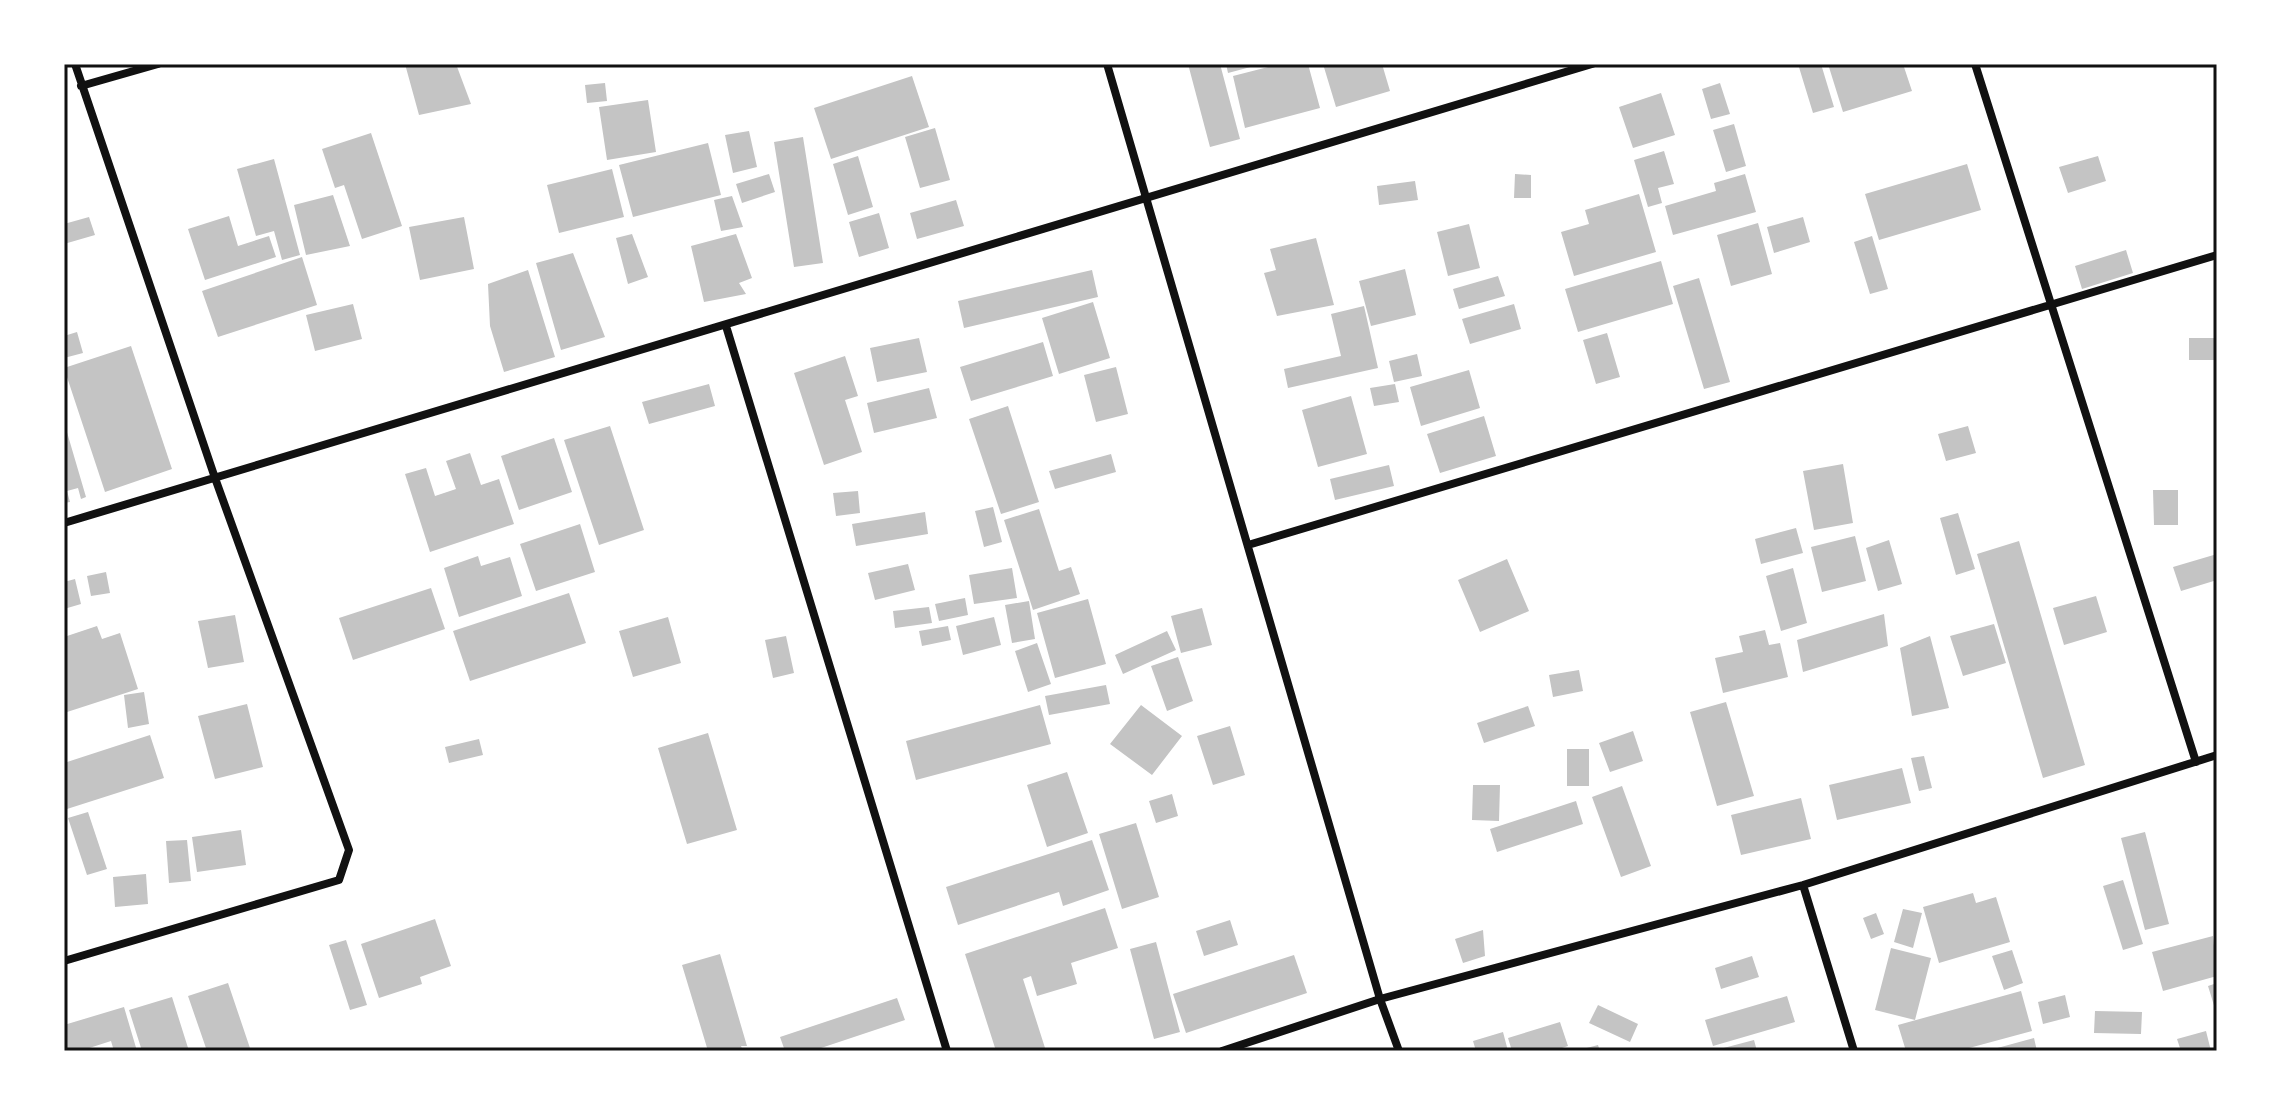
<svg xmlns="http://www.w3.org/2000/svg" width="2281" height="1115" viewBox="0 0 2281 1115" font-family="Cabin,sans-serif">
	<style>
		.building { fill: #c4c4c4 }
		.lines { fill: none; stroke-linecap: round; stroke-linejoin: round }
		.minor { stroke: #111; stroke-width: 8 }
		.neatline { fill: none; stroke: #111; stroke-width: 3 }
	</style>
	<rect width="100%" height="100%" fill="#fff"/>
	<path class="building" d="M405,64H456L471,104L419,115Z
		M1188,64H1220L1240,139L1210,147Z
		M1226,64H1258V65L1228,73Z
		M1280,64H1308L1320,108L1245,128L1233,76Z
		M1323,64H1382L1390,91L1336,107Z
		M1798,64H1821L1834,107L1813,113Z
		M1828,64H1903L1912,91L1843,112Z
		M912,76L929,127L831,159L814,108Z
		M605,83L607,101L587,103L585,85Z
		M1720,83L1730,114L1711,119L1702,89Z
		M1661,93L1675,135L1633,148L1619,107Z
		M648,100L656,152L607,160L599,107Z
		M1734,124L1746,166L1726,172L1713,130Z
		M935,128L950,180L920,188L905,137Z
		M749,131L757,167L733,173L725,135Z
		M371,133L402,226L362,239L344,185L335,188L322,149Z
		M803,137L823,263L794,267L774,142Z
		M708,143L721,195L633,217L619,165Z
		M1664,151L1674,184L1658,188L1662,203L1648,207L1634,160Z
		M858,156L873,207L848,215L833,164Z
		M2098,156L2106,181L2068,193L2059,167Z
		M274,159L300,255L282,260L274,231L256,236L237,169Z
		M1967,164L1981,210L1879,240L1865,194Z
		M612,169L624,217L559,233L547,185Z
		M769,174L775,192L742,203L736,184Z
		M1515,174L1531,175V198H1514Z
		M1745,174L1756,212L1673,235L1665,206L1716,191L1714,183Z
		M1415,181L1418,200L1379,205L1377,186Z
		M1639,194L1656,252L1574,276L1561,232L1589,224L1585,210Z
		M333,195L350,246L306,255L294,205Z
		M732,196L743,227L721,231L714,200Z
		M956,200L964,226L917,239L910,213Z
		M879,213L889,248L859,257L849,222Z
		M229,216L238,246L269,236L276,257L205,280L188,229Z
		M89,217L95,235L64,244V224Z
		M464,217L474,269L420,280L409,227Z
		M1803,217L1810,242L1774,253L1767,227Z
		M1758,223L1772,274L1731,286L1717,235Z
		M1469,224L1480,268L1448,276L1437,232Z
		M632,234L648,277L628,284L616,238Z
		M736,234L752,278L739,283L746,294L704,302L691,246Z
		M1872,236L1888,289L1870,294L1854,242Z
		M1316,238L1334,305L1277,316L1264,273L1276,270L1270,249Z
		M2126,250L2133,273L2082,289L2075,266Z
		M573,253L605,337L561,350L536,263Z
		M302,257L317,305L218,337L202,291Z
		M1661,261L1673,304L1578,332L1565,289Z
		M1405,269L1416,315L1371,326L1359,281Z
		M528,270L555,357L504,372L490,326L488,284Z
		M1092,270L1098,297L964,328L958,301Z
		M1498,276L1505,296L1459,309L1453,289Z
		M1699,278L1730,382L1704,389L1673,286Z
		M1093,302L1110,358L1059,374L1042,318Z
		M353,304L362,339L315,351L306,315Z
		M1514,304L1521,329L1470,344L1462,319Z
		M1364,306L1378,368L1288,388L1284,369L1341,356L1331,314Z
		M77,332L83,353L64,358V336Z
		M1607,333L1620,377L1596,384L1583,340Z
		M919,338L927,372L877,382L870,348Z
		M2189,338H2217V360H2189Z
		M1043,342L1053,376L971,401L960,367Z
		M131,346L172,469L105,492L64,368Z
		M1417,354L1422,376L1394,382L1389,361Z
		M845,356L858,396L845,400L862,452L824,465L794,373Z
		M1116,367L1128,414L1096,422L1084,375Z
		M1469,370L1480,408L1421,426L1410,387Z
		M709,384L715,406L649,424L642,402Z
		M1395,384L1399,402L1374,406L1370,388Z
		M929,388L937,418L874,433L867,403Z
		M1351,396L1367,454L1318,467L1302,410Z
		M1008,406L1039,502L1001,514L969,419Z
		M1484,416L1496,456L1440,473L1427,434Z
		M64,422L86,497L81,499L78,488L67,491L70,502L64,503Z
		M610,426L644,530L599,545L564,440Z
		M1968,426L1976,453L1946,461L1938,434Z
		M554,438L572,492L519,510L501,456Z
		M470,453L481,485L499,479L514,524L430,552L405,474L426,468L435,496L456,489L446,461Z
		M1111,454L1116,472L1055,489L1049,471Z
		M1843,464L1853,523L1814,530L1803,471Z
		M1389,465L1394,486L1335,500L1330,479Z
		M2153,490H2178V525H2154Z
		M858,491L860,513L836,516L833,493Z
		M993,507L1002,542L984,547L975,511Z
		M1039,509L1059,571L1071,567L1080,594L1033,610L1004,520Z
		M925,512L928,534L856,546L852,524Z
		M1958,513L1975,569L1956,575L1940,518Z
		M580,524L595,572L536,591L520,544Z
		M1796,528L1803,553L1761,564L1755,539Z
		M1855,536L1866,581L1822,592L1811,547Z
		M1889,540L1902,584L1878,591L1866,548Z
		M2019,541L2085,765L2043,778L1977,554Z
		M2217,554V580L2181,591L2173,567Z
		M478,556L481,566L510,557L522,596L459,617L444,568Z
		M1507,559L1529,611L1480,632L1458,580Z
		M908,564L915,590L875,600L868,573Z
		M1012,568L1017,598L974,604L969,575Z
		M1793,568L1807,623L1781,631L1766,576Z
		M106,572L110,593L91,596L87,576Z
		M75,579L81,604L64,609V582Z
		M431,588L445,629L353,660L339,618Z
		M569,593L586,643L470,681L453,631Z
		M2096,596L2107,632L2064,645L2053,608Z
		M965,598L968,615L939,621L935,604Z
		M1088,599L1106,664L1055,678L1037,613Z
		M1029,601L1035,639L1012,643L1005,605Z
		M929,607L932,623L895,628L893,611Z
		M1202,608L1212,645L1181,653L1171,616Z
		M1884,614L1888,646L1803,672L1797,640Z
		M235,615L244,662L208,668L198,621Z
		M668,617L681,663L633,677L619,631Z
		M994,617L1001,645L963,655L956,626Z
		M1994,624L2006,663L1963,676L1950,636Z
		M97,626L102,639L120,633L138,689L64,713V637Z
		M948,626L951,640L922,646L919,631Z
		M1765,630L1769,645L1780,643L1788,677L1723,693L1715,658L1743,652L1739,636Z
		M1167,631L1176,650L1123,674L1115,655Z
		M786,636L794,673L773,678L765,640Z
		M1930,636L1949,708L1912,716L1900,648Z
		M1037,643L1051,684L1028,692L1015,651Z
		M1178,657L1193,701L1167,711L1151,666Z
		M1579,670L1583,691L1553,697L1549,675Z
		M1106,685L1110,704L1049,715L1045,696Z
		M144,692L149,724L128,728L124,695Z
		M1726,702L1754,796L1717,806L1690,712Z
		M247,704L263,767L215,779L198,716Z
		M1040,705L1051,744L916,780L906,741Z
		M1141,705L1182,736L1152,775L1110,744Z
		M1528,706L1535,726L1484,743L1477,723Z
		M1230,726L1245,775L1213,785L1197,736Z
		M1633,731L1643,761L1610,772L1599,743Z
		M708,733L737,830L687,844L658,748Z
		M150,735L164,778L67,809L64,763Z
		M479,739L483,755L449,763L445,747Z
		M1567,749H1589V786H1567Z
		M1924,756L1932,788L1919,791L1911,758Z
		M1902,768L1911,803L1837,820L1829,785Z
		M1067,772L1088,833L1047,847L1027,785Z
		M1473,785H1500L1499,821L1472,820Z
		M1622,786L1651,866L1621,877L1592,797Z
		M1172,794L1178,816L1156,823L1149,801Z
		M1801,798L1811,839L1741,855L1731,815Z
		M1576,801L1583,824L1497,852L1490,829Z
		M88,812L107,869L87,875L68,818Z
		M1136,823L1159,897L1122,909L1099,834Z
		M241,830L246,865L197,872L192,837Z
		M2145,832L2169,924L2145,930L2121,838Z
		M187,840L191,881L169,883L166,841Z
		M1092,840L1109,890L1063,906L1059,892L958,925L946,887Z
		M146,874L148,904L115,907L113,877Z
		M2123,880L2143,944L2123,950L2103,886Z
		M1973,893L1976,903L1996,897L2010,942L1939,963L1923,907Z
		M1105,908L1118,948L1071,963L1077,984L1037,996L1031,976L1023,979L1046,1051H996L965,954Z
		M1903,909L1922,913L1913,948L1894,942Z
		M1876,913L1884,934L1871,939L1863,918Z
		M435,919L451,966L420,977L422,984L379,998L361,944Z
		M1230,920L1238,945L1204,956L1196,931Z
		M1483,930L1485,956L1463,963L1455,939Z
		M2213,936L2217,976L2163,991L2152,952Z
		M346,940L367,1005L350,1010L329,945Z
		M1156,942L1180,1032L1154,1039L1130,949Z
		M1891,948L1931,958L1915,1020L1875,1010Z
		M2012,950L2023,983L2004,990L1992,956Z
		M720,954L747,1046H741L743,1051H708L682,965Z
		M1294,955L1307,993L1186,1033L1173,994Z
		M1752,956L1759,977L1721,989L1715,968Z
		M228,983L251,1051H207L188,996Z
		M2217,983V1012H2216L2208,986Z
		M2021,991L2032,1031L1958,1051H1906L1898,1025Z
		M2065,995L2070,1017L2043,1024L2038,1002Z
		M1787,996L1795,1022L1713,1046L1705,1020Z
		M172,997L189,1051H142L129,1010Z
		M897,998L905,1020L812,1051H785L780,1037Z
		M1598,1005L1638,1024L1630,1042L1589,1023Z
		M124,1007L137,1051H114L111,1041L80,1051H64V1025Z
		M2095,1011L2142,1012L2141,1034L2094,1033Z
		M1560,1022L1568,1046L1553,1051H1512L1508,1038Z
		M2206,1031L2211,1051H2181L2177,1039Z
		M1503,1032L1508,1051H1476L1473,1041Z
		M2034,1038L2037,1051H1990V1050Z
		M1754,1040L1757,1051H1717L1716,1050Z
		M1598,1045L1600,1051H1579V1050Z"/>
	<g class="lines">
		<path class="minor" d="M1107,64L1380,999L1399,1051
			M1975,64L2196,762
			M81,86L158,64
			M726,326L947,1051
			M64,523L1592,64
			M1248,545L2217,255
			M1803,885L1854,1051
			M64,961L339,880L349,850L215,478L75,64
			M1222,1051L1380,999L1803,885L2217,755"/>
	</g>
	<rect width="2281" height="1115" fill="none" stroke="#ffffff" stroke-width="132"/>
	<rect x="66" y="66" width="2149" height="983" class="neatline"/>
</svg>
